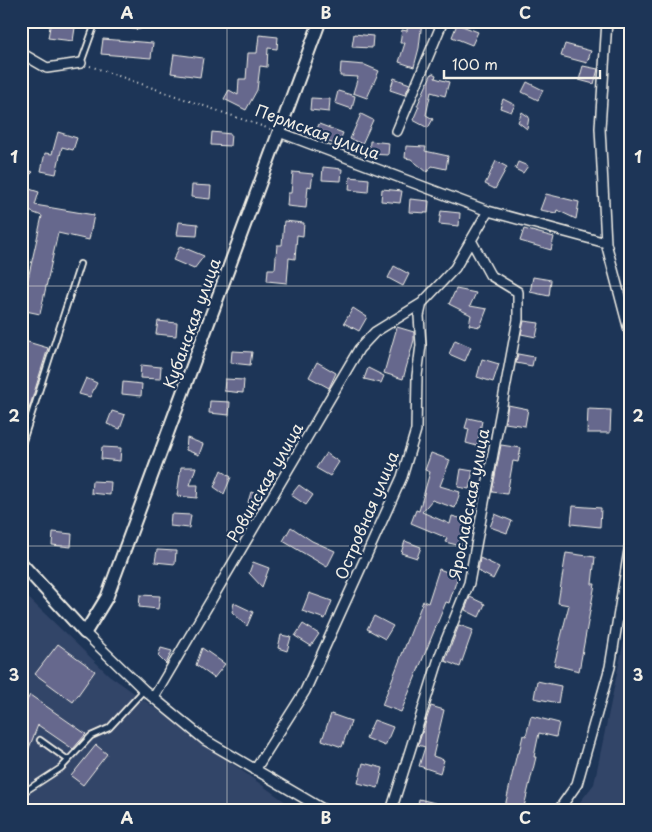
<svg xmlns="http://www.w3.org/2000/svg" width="652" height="832" viewBox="0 0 652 832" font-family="'Playpen Sans',sans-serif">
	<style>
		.built { fill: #334467 }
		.building { fill: #66688d; stroke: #f4f1e8 }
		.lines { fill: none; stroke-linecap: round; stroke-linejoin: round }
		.lane-casing { stroke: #f4f1e8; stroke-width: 8 }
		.street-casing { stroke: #f4f1e8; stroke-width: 12 }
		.secondary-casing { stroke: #f4f1e8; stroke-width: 15 }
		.path { stroke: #f4f1e8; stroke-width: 2; stroke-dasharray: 1 4; stroke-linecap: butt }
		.lane { stroke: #1d3557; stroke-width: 4.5 }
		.street { stroke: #1d3557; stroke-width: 9 }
		.secondary { stroke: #1d3557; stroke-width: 11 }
		.grid { fill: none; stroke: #f4f1e8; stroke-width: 1; stroke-opacity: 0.55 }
		.labels { text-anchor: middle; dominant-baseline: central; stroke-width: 4.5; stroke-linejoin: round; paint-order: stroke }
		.street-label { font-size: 16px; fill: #f4f1e8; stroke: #1d3557 }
		.neatline { fill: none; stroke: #f4f1e8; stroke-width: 2 }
		.grid-label { font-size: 16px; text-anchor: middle; font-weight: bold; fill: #f4f1e8 }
	</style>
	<rect width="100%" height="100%" fill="#1d3557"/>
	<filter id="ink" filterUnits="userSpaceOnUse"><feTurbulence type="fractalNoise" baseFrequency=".02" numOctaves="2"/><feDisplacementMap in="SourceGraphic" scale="10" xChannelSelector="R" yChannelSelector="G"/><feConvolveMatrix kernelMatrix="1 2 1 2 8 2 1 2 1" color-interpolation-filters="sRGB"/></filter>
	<g filter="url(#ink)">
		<path class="built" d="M21,591L109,675L298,811H21Z
			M631,606V811H573L594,784Z"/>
		<path class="building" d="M51,21H76L73,41L48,38Z
			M408,21H422L419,48L414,67L399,62L405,43H400L402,30L407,31Z
			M457,24L478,32L472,45L452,37Z
			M354,34L373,36L372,48L352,47Z
			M259,35L278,37L277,49L268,48L267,67L260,66L257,90L246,110L224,99L229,90L238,95L239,79H246L248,53H257Z
			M103,39L153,43L151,58L101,54Z
			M565,44L591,51L587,63L561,56Z
			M174,54L203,58L200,77L171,73Z
			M341,63L365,65L379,71L367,98L353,93L358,77L340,76Z
			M583,66L598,69L594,84L579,80Z
			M432,73L436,75L435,78L449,82L445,96L431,92L426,115L433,119L428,128L413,120L419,106H417Z
			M394,78L410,84L405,95L390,90Z
			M527,82L543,90L538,100L522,92Z
			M338,91L355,96L352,109L335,103Z
			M311,98L330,99L329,112L310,110Z
			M503,99L515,105L511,112L500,108Z
			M522,112L529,117L527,129L518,122Z
			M361,114L373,120L362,144L350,139Z
			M319,124L343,133L338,145L314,137Z
			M58,132L77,138L73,150L62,147L56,174L41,171L45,153L52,154Z
			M212,132L231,134L230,146L211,145Z
			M370,141L389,143L388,155L369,154Z
			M406,146L426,147L425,151L448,156L446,169L432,166L427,172L411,159L405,158Z
			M496,161L507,167L495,189L485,184Z
			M518,162L528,166L523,173L515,169Z
			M21,167L33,172L21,184Z
			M323,167L342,169L341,181L322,180Z
			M293,172L313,174L311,187L308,186L306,208L287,206L288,193H291Z
			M350,177L369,179L368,192L349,190Z
			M192,185L211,186L210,199L191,197Z
			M23,187L39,192L35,205L94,215L89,240L58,233L40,314L21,310L42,216L21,208Z
			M382,189L402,191L400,203L381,201Z
			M546,194L579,202L576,219L557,210L556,213L540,210Z
			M410,199L429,201L428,213L409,212Z
			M441,211L460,213L459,226L439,224Z
			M284,221L304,223L303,236L297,235L295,259L289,258L287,283L267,281L268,269H275L277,245H282Z
			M179,222L198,224L197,236L177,235Z
			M524,229L554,237L551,250L520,241Z
			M180,246L204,256L194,269L173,260Z
			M394,266L409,274L403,286L388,278Z
			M533,277L551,280L549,296L530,292Z
			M456,289L476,293L470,306L487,309L480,327L469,325L471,315L449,304Z
			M353,308L367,317L359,331L344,323Z
			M158,321L177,323L176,336L156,334Z
			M524,321L539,323L536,337L521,334Z
			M397,327L414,332V340L403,379L384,373Z
			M21,340L48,348L29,409L21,406Z
			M455,340L471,347L465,361L449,354Z
			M232,351L252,352L250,365L231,363Z
			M518,354L534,357L532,366L516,363Z
			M482,359L499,364L493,382L477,377Z
			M317,362L336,373L329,388L309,377Z
			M141,365L161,367L160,379L140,378Z
			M368,368L384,376L381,383L364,379Z
			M86,378L97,383L90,397L79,394Z
			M225,379L244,380L243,393L224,391Z
			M123,382L142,384L141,396L122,394Z
			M210,401L230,402L229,415L209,413Z
			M508,405L528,409L525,426L505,423Z
			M588,409L611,410L610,433H587Z
			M112,411L125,415L120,429L107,424Z
			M468,418L482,421L477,446L466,443L469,429L465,428Z
			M187,438L203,444L199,455L186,450Z
			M501,445L521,448L518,462L513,461L507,494L492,492Z
			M102,447L121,448L120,461L101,459Z
			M326,453L339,462L330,476L316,468Z
			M431,453L450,460L440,486L460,492L455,508L432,500L422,512L450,524L452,516L467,520L461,546L445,542L447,538L411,523L416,510L419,511L430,472L425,470Z
			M181,467H196L190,485H198L197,498L177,496Z
			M461,469L473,471L469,489L458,487Z
			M221,470L231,477L224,494L214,487Z
			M92,481L111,482L110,495L91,493Z
			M299,485L313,495L306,505L291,495Z
			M251,492L265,497L255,513L248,502Z
			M573,506L601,508L600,527L571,524Z
			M171,514L191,515L189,528L170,526Z
			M495,514L512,521L507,533L490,527Z
			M291,527L312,541L335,551L327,567L283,541Z
			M53,532L72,534L71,547L52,545Z
			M405,541L421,547L417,558L401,553Z
			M157,550L176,551L175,564L155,562Z
			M566,553L595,557L592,584H595L579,671L554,665L569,605L558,603Z
			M480,558L499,567L493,579L478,571Z
			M253,562L269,568L262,587L249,573Z
			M439,569L458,576L449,603L446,602L401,712L382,705L423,601L428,603Z
			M309,593L332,601L325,619L302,611Z
			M140,595L160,596L158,609L139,607Z
			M470,597L485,604L479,617L465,610Z
			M234,603L253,612L247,626L232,612Z
			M374,616L393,626L385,639L367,629Z
			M303,624L319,634L311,646L295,636Z
			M459,625L473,630L460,667L445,661Z
			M281,635L291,637L287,651L278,648Z
			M58,644L95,671L73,702L35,674Z
			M161,648L172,651L166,664L158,656Z
			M202,648L225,664L214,678L196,665Z
			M537,681L561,686L558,703L534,698Z
			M30,695L86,734L73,749L38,725L22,766L21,711Z
			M431,706L444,710L433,756L444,760L440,773L419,766L425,747L418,745Z
			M331,714L351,721L342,747L322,740Z
			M531,716L559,723L556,737L539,733L534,757H536L523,811H504L517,753H519L523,735L526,736Z
			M374,720L393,727L385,746L366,738Z
			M96,745L107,754L83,785L71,776Z
			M363,763L383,768L378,788L358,783Z
			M419,799L435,803L434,811H417Z"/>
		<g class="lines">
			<defs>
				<path id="lane" d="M100,21L138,26
					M81,63L96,21
					M21,447L80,264
					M40,740L68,760
					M21,794L61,768L91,736L109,728L144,690"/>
				<path id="street" d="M607,21L600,128L606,243L631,338
					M21,24L22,21
					M21,53L47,68L81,63
					M397,131L443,21
					M279,132L488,211L606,243
					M85,633L144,690L205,740L326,811
					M154,697L359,349L375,332L422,303
					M255,770L305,691L402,477L416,430L417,376L421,345L419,316L422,303L455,268L488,211
					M391,811L440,655L469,583L518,319V292L490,275L472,242
					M558,811L577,784L610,667L631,538"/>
				<path id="secondary" d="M21,563L85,633L107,597L320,21"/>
			</defs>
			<use href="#lane" class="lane-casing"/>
			<use href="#street" class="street-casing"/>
			<use href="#secondary" class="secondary-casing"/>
			<path class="path" d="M90,66L270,129"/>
			<use href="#lane" class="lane"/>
			<use href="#street" class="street"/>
			<use href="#secondary" class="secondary"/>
		</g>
	</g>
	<path class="grid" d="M227,21V811M426,21V811M21,286H631M21,546H631"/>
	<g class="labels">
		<g class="street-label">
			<text transform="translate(318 131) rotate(20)">Пермская улица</text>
			<text transform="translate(191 323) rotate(-70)">Кубанская улица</text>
			<text transform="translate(264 482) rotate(-60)">Ровинская улица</text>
			<text transform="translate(468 504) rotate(-79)">Ярославская улица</text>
			<text transform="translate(366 515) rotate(-67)">Островная улица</text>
		</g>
	</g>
	<rect width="652" height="832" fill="none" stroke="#1d3557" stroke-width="55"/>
	<path d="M444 70v8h156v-8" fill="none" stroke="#f4f1e8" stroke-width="2.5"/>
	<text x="452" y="70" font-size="15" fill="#f4f1e8" stroke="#1d3557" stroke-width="4" paint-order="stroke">100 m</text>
	<rect x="28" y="28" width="596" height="776" class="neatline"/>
	<g class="grid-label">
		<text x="127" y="19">A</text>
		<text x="326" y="19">B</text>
		<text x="525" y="19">C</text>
		<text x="14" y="163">1</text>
		<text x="638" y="163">1</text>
		<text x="14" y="422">2</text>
		<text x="638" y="422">2</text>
		<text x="14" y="681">3</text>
		<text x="638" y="681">3</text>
		<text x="127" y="824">A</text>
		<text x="326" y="824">B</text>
		<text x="525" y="824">C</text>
	</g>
</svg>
